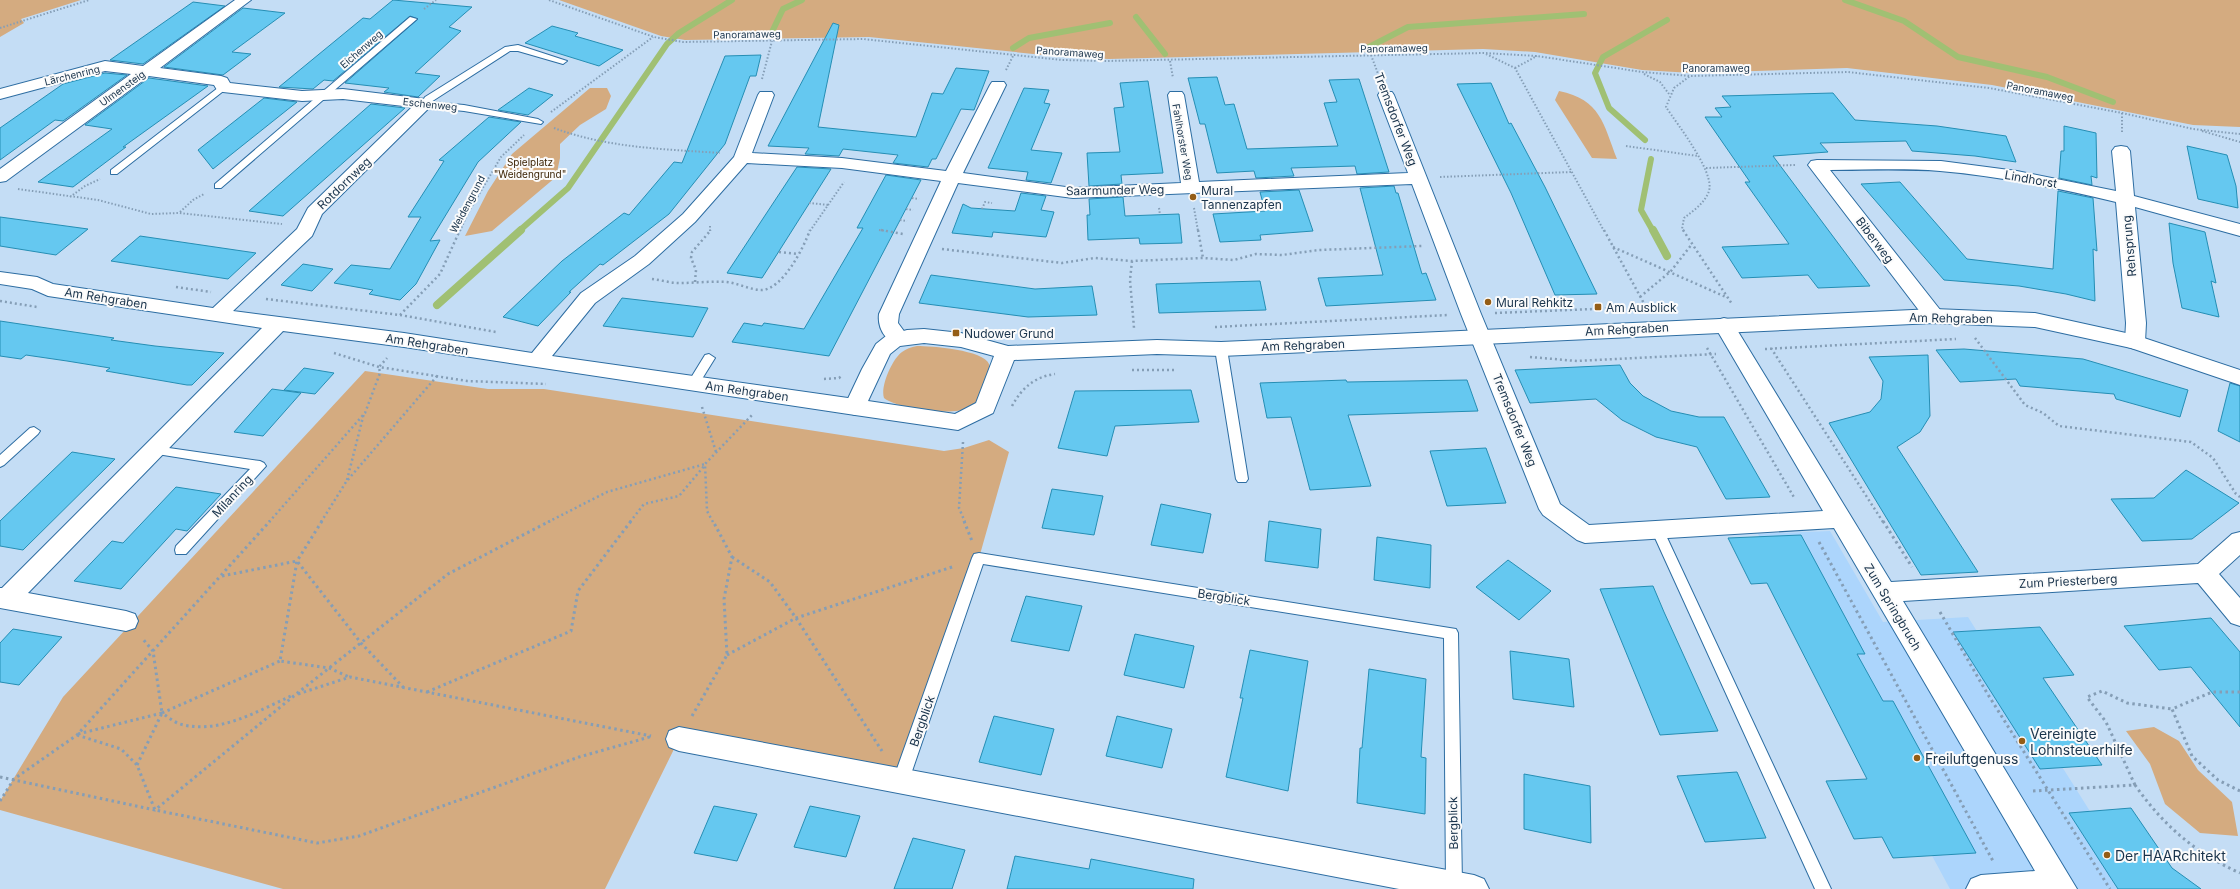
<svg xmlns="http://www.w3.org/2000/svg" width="2240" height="889" viewBox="0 0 2240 889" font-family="Inter,sans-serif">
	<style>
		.built { fill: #acd5fc }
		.green { fill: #d4ab80 }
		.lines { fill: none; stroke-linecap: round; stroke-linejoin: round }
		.stream-far1 { stroke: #a0c073; stroke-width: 6 }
		.stream { stroke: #a0c073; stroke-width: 8 }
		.building { fill: #65c8f0; stroke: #258eb4 }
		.service-casing { stroke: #2d6da2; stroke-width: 2 }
		.minor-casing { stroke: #2d6da2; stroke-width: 2 }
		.tertiary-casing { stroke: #2d6da2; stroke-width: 2 }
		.path-far2 { stroke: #859eb6; stroke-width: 2; stroke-dasharray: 1.5 2; stroke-linecap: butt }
		.path-far1 { stroke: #859eb6; stroke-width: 2.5; stroke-dasharray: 2 3; stroke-linecap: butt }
		.path { stroke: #859eb6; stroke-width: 3; stroke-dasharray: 2.5 3.5; stroke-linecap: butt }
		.service { fill: #fff; fill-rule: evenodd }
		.minor { fill: #fff; fill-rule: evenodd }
		.tertiary { fill: #fff; fill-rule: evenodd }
		.poi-dot { fill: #945d16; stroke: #fbfbfb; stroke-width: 1.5 }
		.labels { text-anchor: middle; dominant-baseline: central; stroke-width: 4; stroke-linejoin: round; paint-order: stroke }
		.far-street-label { font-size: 10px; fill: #1a344c; stroke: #fbfbfb }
		.far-park-label { font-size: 10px; fill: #3c2406; stroke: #fbfbfb }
		.street-label { font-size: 12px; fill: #1a344c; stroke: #fbfbfb }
		.poi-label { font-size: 12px; fill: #1a344c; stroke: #fbfbfb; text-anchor: start }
		.near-poi-label { font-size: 14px; fill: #1a344c; stroke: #fbfbfb; text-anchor: start }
	</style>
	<rect width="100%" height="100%" fill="#c4ddf5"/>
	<path class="built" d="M1830,531L1883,622L1968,617L2098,824L2189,889H1950L1758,534Z"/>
	<path class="green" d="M0,0H81L21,19L24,23L0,37Z
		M559,0H2240V127L2193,125L1992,85L1847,68L1692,73L1642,70L1535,52L1483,49L1109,59L1063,57L869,37L685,40L661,36Z
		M590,88H607L611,96L606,109L580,125L560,144V158L556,177L492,231L465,236L488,191L512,154Z
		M1559,91C1601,100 1603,123 1617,159L1592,158L1555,100Z
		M917,346C931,346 984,350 989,364C991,370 987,376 985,381C982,391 979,402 970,407C954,417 898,409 884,398C880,387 892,359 902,352C906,349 911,347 917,346Z
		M365,371L488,389H544L944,451L964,448L989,440L1009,452L979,558L901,780L679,739L605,889H283L0,810V801L63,697Z
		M2154,727L2179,741L2198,770L2232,802L2238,836L2200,833L2165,804L2150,764L2126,731Z"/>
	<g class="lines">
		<path class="stream-far1" d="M1845,0L1904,21L1958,57L2047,77L2113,102
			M1136,17L1165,54
			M771,34L783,9L802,0
			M1369,47L1408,27L1584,14
			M1013,48L1029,38L1110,23
			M1645,140L1609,108L1595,73L1603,57L1667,20
			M1651,159L1641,210L1653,231
			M519,231L568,188L667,44L679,33L732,0"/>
		<path class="stream" d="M1653,230L1667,256
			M437,305L521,230"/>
	</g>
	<path class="building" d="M393,0L472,7L449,27L461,31L415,73L440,76L418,97L384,92L389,88L345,83L418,19L410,16L333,81L324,80L313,89L279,87L363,18L370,19Z
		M193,2L225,6L143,64L110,60Z
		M243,8L285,13L232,52L251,54L223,75L164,67Z
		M833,23L839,25L818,127L916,137L932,93L943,94L956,68L989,71L974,110L961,109L936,159H932L928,167L893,163L898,155L843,149L839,156L805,154L809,148L768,146Z
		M552,26L578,33L575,36L623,50L599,66L525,43Z
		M761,55L756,76H750L725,144L669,214L603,265L600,264L569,292H571L538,326L503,317L562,261L624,213L629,215L674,162L682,163L725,56Z
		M105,73L127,75L63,121L55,120L0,160V128L63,84Z
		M1217,77L1225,105L1234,104L1247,149L1338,146L1324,103L1337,102L1329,80L1359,79L1389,172L1357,174L1355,166L1291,168L1294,176L1256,178L1254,171L1217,173L1205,124H1200L1188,78Z
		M149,78L208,86L123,147H126L73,187L38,182L112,129L85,125Z
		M1148,81L1163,173L1121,175L1122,184L1089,186L1087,153L1120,152L1114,108L1124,107L1120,83Z
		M1491,83L1509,124L1511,123L1545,187L1597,294L1555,295L1511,193L1457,84Z
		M529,88L553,95L528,115L498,110Z
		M1024,88L1049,90L1044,103L1050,104L1031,150L1062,153L1051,183L1026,180L1028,172L988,168Z
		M1833,93L1855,120L1937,126L2006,136L2016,162L1975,156L1912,151L1906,141L1820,143L1828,152L1773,156L1870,286L1818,288L1808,275L1742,278L1722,247L1789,244L1745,182H1750L1705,117H1722L1715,108L1731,107L1722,96Z
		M264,98L297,102L213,169L198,150Z
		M371,104L405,108L283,216L249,211Z
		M489,117L521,122L478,162L430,241L440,240L416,284L400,300L369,294L373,290L334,283L351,265L390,269L421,217H408L444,161L439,160Z
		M2064,126L2096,133L2097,178L2091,176L2092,185L2059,178L2061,151H2064Z
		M2187,146L2227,155L2236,186L2238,208L2198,199Z
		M797,167L831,169L762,278L727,273Z
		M886,175L921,180L829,356L732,342L744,323L762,326L764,323L804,329L863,228H857Z
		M1900,182L1967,259L2053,269L2058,191L2093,198L2097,251L2093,249L2095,301L2066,294L2019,286L1944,280L1861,184Z
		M1394,186L1396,193H1398L1422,274L1426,273L1436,300L1326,306L1318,278L1383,275L1360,188Z
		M1299,190L1313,231L1260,235L1261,240L1220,242L1213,214L1265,211L1260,192Z
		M1021,193L1046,196L1041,210L1054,212L1046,237L993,232L992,237L952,233L963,204L971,208L1015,211Z
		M1123,197L1125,216L1179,214L1182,243L1140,244L1139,238L1088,240L1087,215H1090L1089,199Z
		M0,217L88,229L56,255L0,246Z
		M2169,223L2205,232L2216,283L2211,281L2219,317L2182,308L2173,263Z
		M140,236L256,253L228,279L111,261Z
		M303,264L333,269L312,291L281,285Z
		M931,275L1035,289L1092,286L1097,315L1028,317L919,303Z
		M1260,281L1266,310L1159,313L1156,284Z
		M622,298L708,308L693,337L603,326Z
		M0,321L114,338L111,340L155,346L224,353L192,385H187L106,371L110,368L67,361L26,355L21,359L0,356Z
		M1964,349L2083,359L2188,390L2180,417L2116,399L2114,394L2020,386L2016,379L1960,382L1936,350Z
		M1928,355L1930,416L1920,432L1897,447L1978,572L1921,575L1829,423L1870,412L1881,399L1883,381L1869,357Z
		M1620,365L1630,383L1643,396L1671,411L1699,417H1724L1770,497L1726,499L1697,447L1656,437L1622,420L1596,399L1530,403L1515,370Z
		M304,368L334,373L315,394L284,390Z
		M1346,380L1347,382L1467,380L1478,411L1348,415L1371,486L1310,490L1291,417L1267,418L1260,383Z
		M2230,383L2240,386V442L2218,431Z
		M272,389L301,393L263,436L234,432Z
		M1191,390L1199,422L1115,426L1107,456L1058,448L1075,391Z
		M1486,448L1506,503L1447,506L1430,451Z
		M72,452L115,459L23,550L0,546V521Z
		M2186,470L2239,503L2192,539L2142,541L2111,499L2154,498Z
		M176,487L221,494L187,531L176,529L121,589L74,581L112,541L123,543Z
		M1052,489L1103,496L1094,535L1042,528Z
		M1161,504L1211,514L1203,553L1151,545Z
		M1269,521L1321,529L1318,568L1265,561Z
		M1801,535L1865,654H1857L1883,701H1893L1976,853L1893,858L1882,837L1854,839L1826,781L1867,779L1767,583L1751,584L1728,538Z
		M1377,537L1431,545L1430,588L1374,580Z
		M1508,560L1551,591L1519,620L1476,587Z
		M1653,586L1664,612L1718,731L1660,735L1600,589Z
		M1026,596L1082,606L1069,651L1011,641Z
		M2211,618L2240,652V727L2191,667L2159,670L2124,626Z
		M2040,627L2074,675L2043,678L2102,765L2040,769L1953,632Z
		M13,629L62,637L19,685L0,682V643Z
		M1135,634L1194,646L1184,688L1124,675Z
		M1250,650L1308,661L1288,791L1226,777L1243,698H1240Z
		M1510,651L1569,659L1574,707L1513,699Z
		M1369,669L1426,679L1421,757L1426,758L1425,814L1357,803L1360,748H1362Z
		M994,716L1054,729L1041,775L979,762Z
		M1117,716L1172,729L1162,768L1106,756Z
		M1737,772L1766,838L1705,842L1677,776Z
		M1524,774L1590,786L1591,843L1524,829Z
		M714,806L757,814L737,861L694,853Z
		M810,806L860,816L846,857L794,847Z
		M2131,808L2172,868L2201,889H2118L2069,813Z
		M913,838L965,850L952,889H894Z
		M1015,856L1089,869L1091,859L1194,879L1193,889H1007Z"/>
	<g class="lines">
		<defs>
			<path id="service" d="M410,17L417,19L221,188H215V184Z
				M518,45L567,61L563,64L518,51H510L431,102L464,105L538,119L543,122L541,124L464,111L425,107L421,104L425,97L505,47Z
				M223,84L227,87L226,89L117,174H111V170Z
				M1221,345L1227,349L1248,479L1246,482H1238L1236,479L1215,349Z
				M709,354L715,358L697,387H689L687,384L689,381L705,355Z
				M34,427L40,431L38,434L4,465L0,467V455L30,428Z
				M155,446L260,461L264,463L266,466L186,554H176L175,550L176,546L250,469L151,453L149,450Z
				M1657,524L1662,525L1663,529L1831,889H1815L1651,529L1652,525Z
				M979,553L1456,629L1458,633L1462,885L1460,889H1448L1446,885L1444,638L983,564L909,780L906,785L901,787L896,785L893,780L972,558L974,554Z"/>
			<path id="minor" d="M235,0H251L160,68L221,76L227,78L230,83L302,91L343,89L425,99L431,101L433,104L322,214L312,236L233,311L404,333L532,353L581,293L635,256L683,214L734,157L758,95L760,92H772L774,95L752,153L842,158L946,171L990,85L992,82H1004L1006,85L963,173L1073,188L1181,183L1168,95L1170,92H1182L1184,95L1199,182L1408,173L1378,95L1380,92H1392L1394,95L1481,314L1560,504L1589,525L1823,511L1714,325L1717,320L1724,318L1731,320L1891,582L2198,564L2232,534L2240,532V555L2219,574L2240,598V626L2231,623L2198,583L1903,601L2077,889H1966L1971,879L1981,875L2035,871L1834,528L1585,543L1577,540L1543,515L1539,509L1461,314L1412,184L1073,198L958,183L899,314L898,323L909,338L906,343C889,348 877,330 879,314L941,181L842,168L747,163L695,222L649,264L595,303L552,356L855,399L863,402L866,407L863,412L855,415L404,347L283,331L28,593L126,611L135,614L138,621L135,628L126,631L0,608V588H2L262,328L48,296L32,289L0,284V272L37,277L53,284L213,308L297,229L308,208L412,107L343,99L302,101L223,92L217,90L214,85L149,76L6,181L0,182V169L131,74L105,71L0,99V89L105,61L143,66Z
				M2121,146L2127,147L2130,151L2134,196L2240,224V236L2135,207L2146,323L2145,342L2142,347L2135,349L2128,347L2125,342L2126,323L2116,202C2058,188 1999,176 1940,171C1903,168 1867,170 1830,170L1941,311L1944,316L1941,321L1934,323L1927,321L1808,165L1811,161L1817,160L1941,161L2017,171L2116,191L2112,151L2115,147Z
				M679,727L1474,875L1484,879L1489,889H1399L679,751L669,747L666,739L669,731Z"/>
			<path id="tertiary" d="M1934,309L2035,313L2135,335L2240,370V385L2131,348L2035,327L1934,323L1221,356L1157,354L1014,360L993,413L958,430L855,415L847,412L844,407L862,369L876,344L886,336L907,330L924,329L961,333L1008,346L1157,340L1221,342ZM924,343L961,347L994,356L976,403L955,414L868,401L890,354L900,346Z"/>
		</defs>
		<use href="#service" class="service-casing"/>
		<use href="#minor" class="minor-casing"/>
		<use href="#tertiary" class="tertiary-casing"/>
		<path class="path-far2" d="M549,0L654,37L683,42L863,39L1062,60L1107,61L1484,53L1537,56L1642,72L1691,76L1848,72L1989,88L2122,113L2193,129L2240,134
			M424,9L436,0
			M0,28L89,0
			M1486,54L1515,68L1604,231
			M1371,55L1380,79
			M1170,61L1173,78
			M1515,68L1537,56
			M1006,70L1014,54
			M1644,74L1660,82L1669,94
			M762,79L772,41
			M551,112L653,37
			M2122,113V132
			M554,128C608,148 663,149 720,153
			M2202,131L2240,142
			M1626,146L1698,156
			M1706,168L1795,165
			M1440,177L1571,172
			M18,189L98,200L151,214L179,213L282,224
			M70,197L85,186L100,179
			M912,198L919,199
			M809,203L829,205
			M1234,206L1235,212
			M1159,208L1160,215
			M1194,208L1198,231
			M906,209L913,210
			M982,209L985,202L992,203
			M180,212L193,200L204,194
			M900,220L907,221
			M879,230L887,231
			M460,231L468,213L501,157L524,135
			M710,231V225
			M810,231L844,182
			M1684,231L1682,229L1684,218C1693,211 1705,203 1709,191C1715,172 1677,124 1666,107L1674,88L1690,76"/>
		<path class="path-far1" d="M881,230L903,234
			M1198,230L1203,258
			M1604,230L1647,309
			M1683,230L1732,304
			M1613,247L1726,297
			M942,249L1062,263L1095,258L1132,261L1203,258L1234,260L1256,254L1282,255L1319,250L1422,246
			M779,252L798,254
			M1132,261L1130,280L1134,328
			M652,279C661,280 670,283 680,283C695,283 710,281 726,282C738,283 750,290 762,290C783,289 804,247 810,230
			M695,282L696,270L691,258L692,252L711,230
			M176,287L211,292
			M1640,297L1671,271L1692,244
			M266,299L400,315L496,332
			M0,301L37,307
			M1495,313L1618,308
			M400,315L440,274L460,230
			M1215,327L1448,315
			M1975,338L2025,405L2043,413L2059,426L2191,442L2213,458L2236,494L2240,497
			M1707,348L1795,499
			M1771,348L1883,522
			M1765,349L1956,339
			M334,353L379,367L467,381L546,384
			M1530,357L1577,361L1716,354
			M1132,370H1175
			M824,379L839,378L843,375
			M1012,406C1022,388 1034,377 1055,374
			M702,407L716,452
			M963,442L959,508L965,522
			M347,480L364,413
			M269,522L365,413L380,373L379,367L387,358
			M321,522L346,482L437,376
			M548,522L607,492L705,464
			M630,522L644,504L679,496L705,465
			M713,522L707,511L705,464L753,414"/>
		<path class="path" d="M322,521L297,561L280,661L329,668L349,677
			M964,521L972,541
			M1883,521L1912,567
			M1819,542L1993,861
			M732,557L770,582L796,618L882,751
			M222,576L297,561L361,643L403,687
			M1940,612L1987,693L2110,889
			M727,655L796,618L955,566
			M427,692L571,631L578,591L631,521
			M2240,692H2212L2172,709L2192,756L2218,780L2240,791
			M298,694L350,677L651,736
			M162,713L280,661
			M692,716L727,655L724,599L732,557L713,521
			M78,734L162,713C168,717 174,722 180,724C218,735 258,711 291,696
			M77,735L121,749L137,765L155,810L317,843L359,836L579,757L653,736
			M137,765L162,713L153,651L142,638
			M0,777L155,810L295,695L448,574L550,521
			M2135,785L2106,722L2087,697L2102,691L2127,703L2172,709
			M2033,791L2135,785C2163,825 2195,853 2240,873
			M0,801L14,779L77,735L270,521"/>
		<use href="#service" class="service"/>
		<use href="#minor" class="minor"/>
		<use href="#tertiary" class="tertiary"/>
	</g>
	<g class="poi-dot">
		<circle cx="1193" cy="197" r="4"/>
		<circle cx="1488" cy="302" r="4"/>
		<rect x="1594" y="303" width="8" height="8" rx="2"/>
		<rect x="952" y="329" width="8" height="8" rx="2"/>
		<circle cx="2022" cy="741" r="4"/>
		<circle cx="1917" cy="758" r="4"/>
		<circle cx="2107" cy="855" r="4"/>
	</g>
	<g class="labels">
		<g class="far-street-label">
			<text transform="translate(747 34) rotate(-1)">Panoramaweg</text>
			<text transform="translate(1394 48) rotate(-1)">Panoramaweg</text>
			<text transform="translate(361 49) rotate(-41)">Eichenweg</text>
			<text transform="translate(1070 52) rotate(4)">Panoramaweg</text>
			<text x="1716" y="68">Panoramaweg</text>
			<text transform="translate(72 75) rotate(-14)">Lärchenring</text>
			<text transform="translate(122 88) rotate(-36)">Ulmensteig</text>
			<text transform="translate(2040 91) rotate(11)">Panoramaweg</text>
			<text transform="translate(430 104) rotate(6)">Eschenweg</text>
			<text transform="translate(1183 142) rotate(80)">Fahlhorster Weg</text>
			<text transform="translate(467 204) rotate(-62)">Weidengrund</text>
		</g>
		<g class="far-park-label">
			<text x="530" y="162">Spielplatz<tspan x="530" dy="12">"Weidengrund"</tspan></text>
		</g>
		<g class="street-label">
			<text transform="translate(1396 119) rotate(69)">Tremsdorfer Weg</text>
			<text transform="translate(2031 179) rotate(10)">Lindhorst</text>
			<text transform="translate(344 183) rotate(-44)">Rotdornweg</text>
			<text transform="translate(1115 190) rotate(-1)">Saarmunder Weg</text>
			<text transform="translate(1875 240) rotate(53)">Biberweg</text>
			<text transform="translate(2129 246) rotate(-95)">Rehsprung</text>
			<text transform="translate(106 298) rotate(9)">Am Rehgraben</text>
			<text transform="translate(1951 318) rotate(1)">Am Rehgraben</text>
			<text transform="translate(1627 329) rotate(-3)">Am Rehgraben</text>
			<text transform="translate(427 344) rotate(9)">Am Rehgraben</text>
			<text transform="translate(1303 345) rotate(-2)">Am Rehgraben</text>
			<text transform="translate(747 391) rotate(8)">Am Rehgraben</text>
			<text transform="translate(1515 420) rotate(68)">Tremsdorfer Weg</text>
			<text transform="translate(232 496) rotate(-47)">Milanring</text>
			<text transform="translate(2068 581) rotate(-3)">Zum Priesterberg</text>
			<text transform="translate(1224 597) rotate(9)">Bergblick</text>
			<text transform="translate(1893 607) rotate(59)">Zum Springbruch</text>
			<text transform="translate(922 721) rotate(-71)">Bergblick</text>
			<text transform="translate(1453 823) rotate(-91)">Bergblick</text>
		</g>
		<g class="poi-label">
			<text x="1201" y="190">Mural<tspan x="1201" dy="14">Tannenzapfen</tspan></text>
			<text x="1496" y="302">Mural Rehkitz</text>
			<text x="1606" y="307">Am Ausblick</text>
			<text x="964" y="333">Nudower Grund</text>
		</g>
		<g class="near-poi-label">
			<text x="2030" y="733">Vereinigte<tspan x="2030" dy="16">Lohnsteuerhilfe</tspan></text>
			<text x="1925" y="758">Freiluftgenuss</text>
			<text x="2115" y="855">Der HAARchitekt</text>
		</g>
	</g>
</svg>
